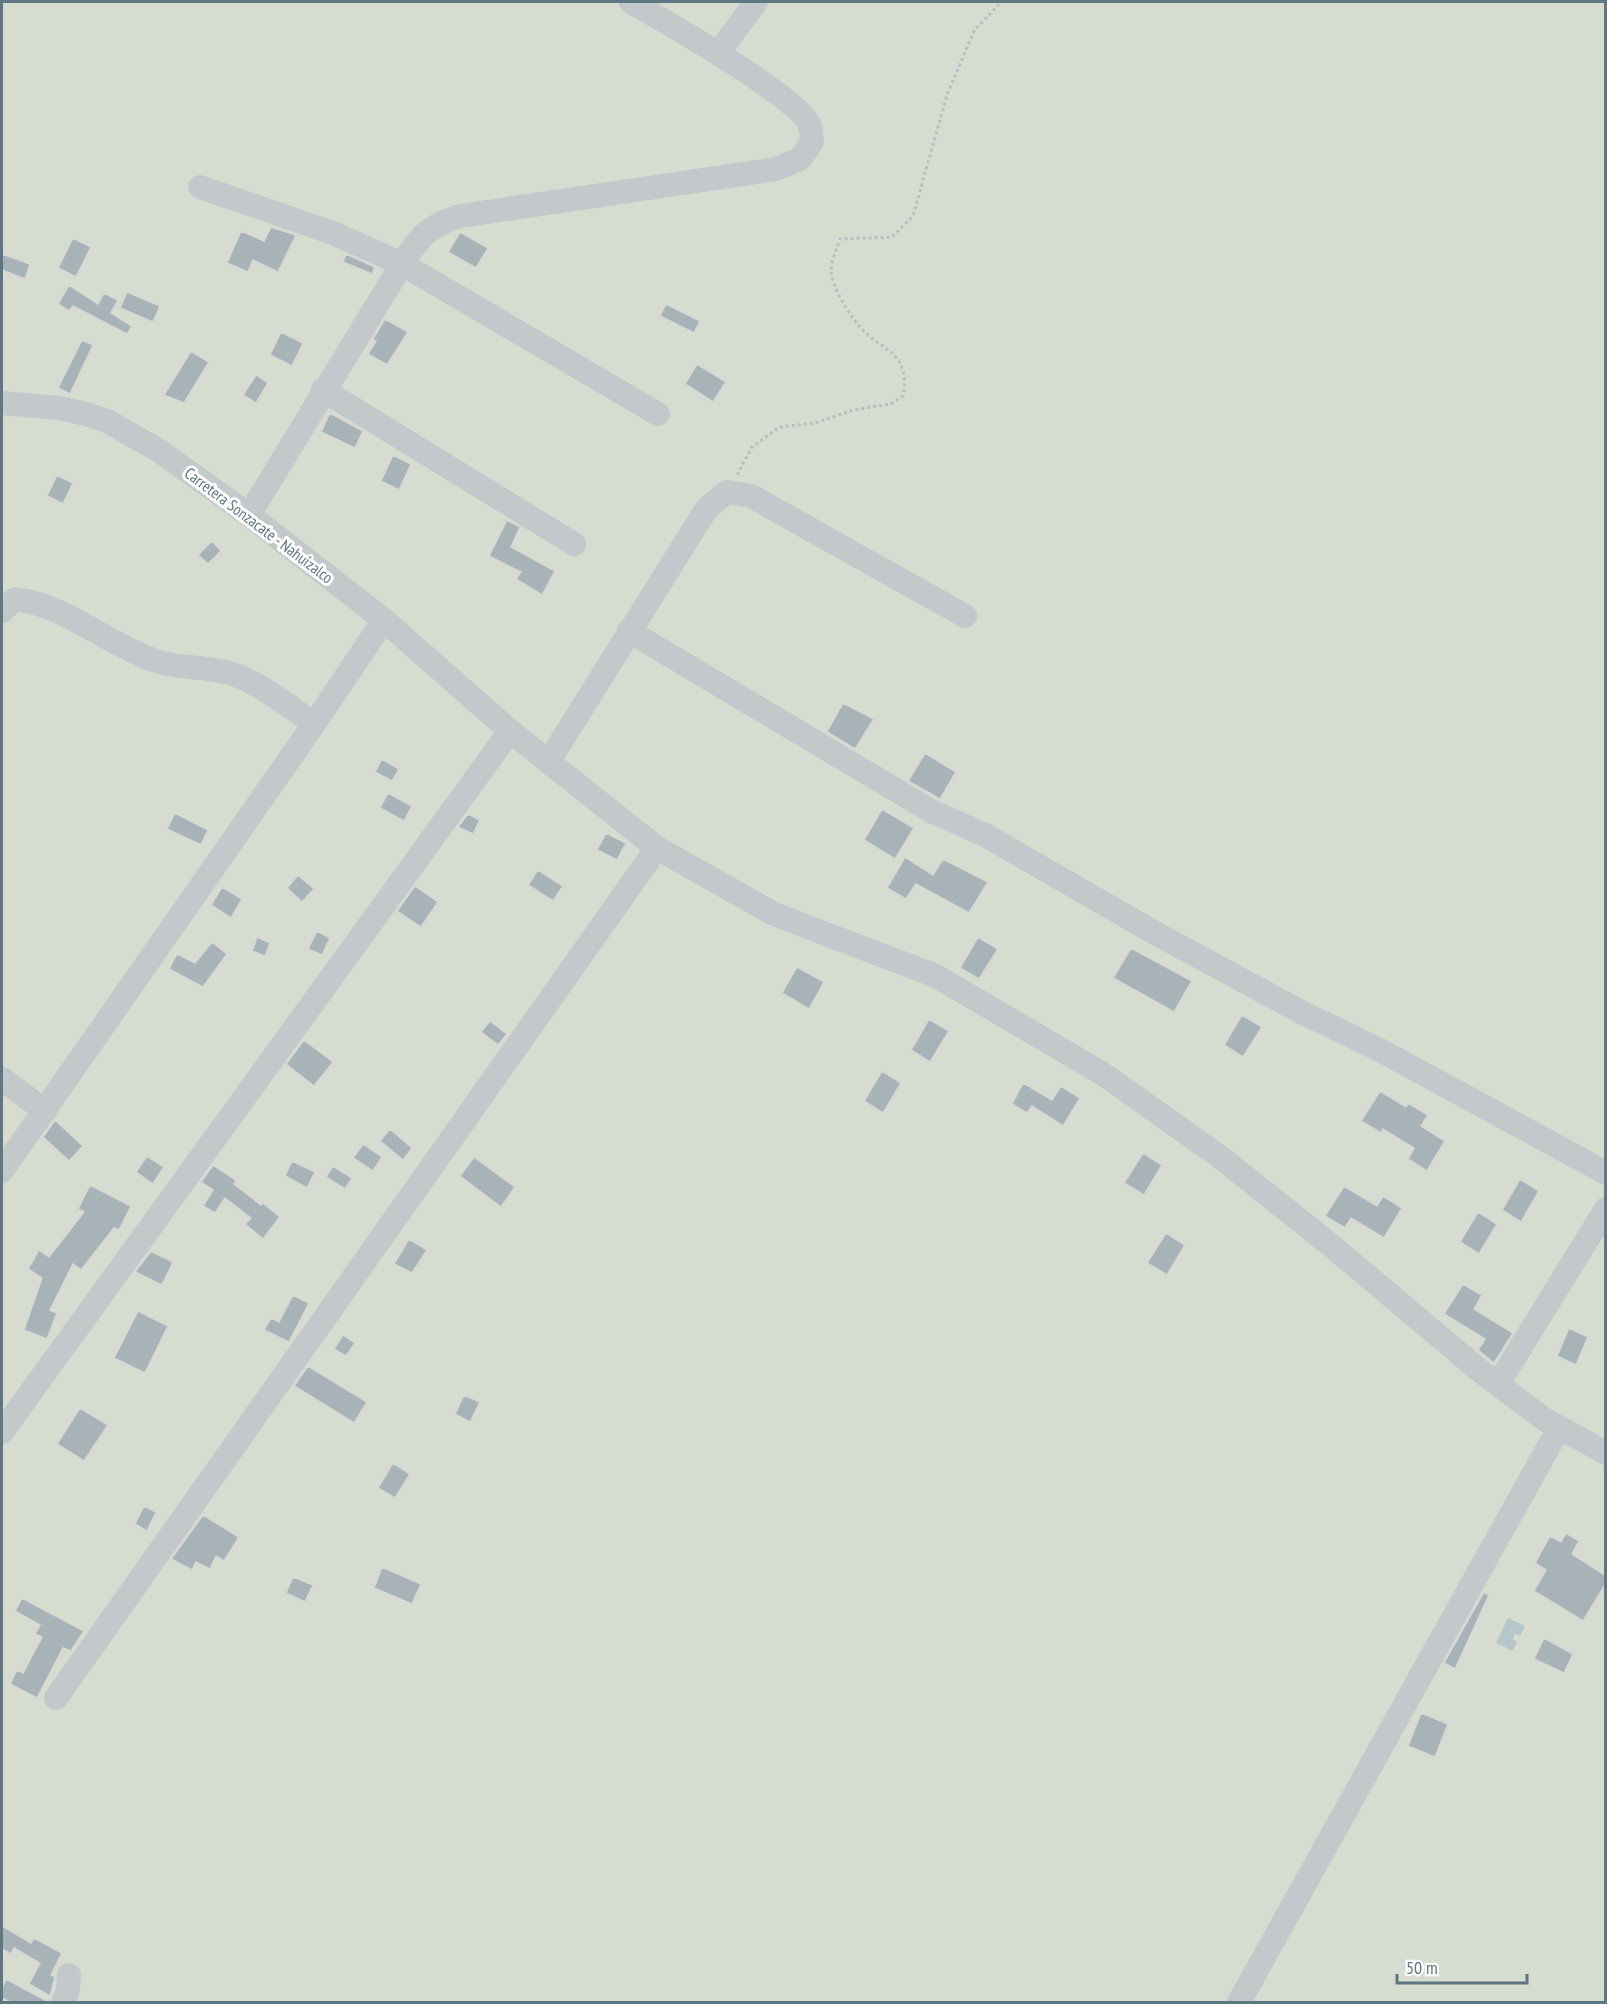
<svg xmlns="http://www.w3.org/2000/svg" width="1607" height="2004" viewBox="0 0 1607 2004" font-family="'PT Sans Narrow',sans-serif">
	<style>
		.green { fill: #d7dcd1 }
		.water { fill: #b6c7c9 }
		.building { fill: #a7b3b7; stroke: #d7d7d5; stroke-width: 1.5 }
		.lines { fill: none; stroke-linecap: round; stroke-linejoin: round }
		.path { stroke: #babec0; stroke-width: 3; stroke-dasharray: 3 3; stroke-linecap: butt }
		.minor { stroke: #c3c8cb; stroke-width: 24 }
		.labels { text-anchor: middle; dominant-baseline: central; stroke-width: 6; stroke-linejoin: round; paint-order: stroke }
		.street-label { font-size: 16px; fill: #5e7780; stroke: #fff }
	</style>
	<rect width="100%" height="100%" fill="#f6f6f2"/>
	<path class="green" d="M2,2H1605V2002H2Z"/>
	<path class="water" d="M1508,1618L1525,1626L1520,1636L1515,1634L1513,1639L1517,1642L1513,1651L1496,1643Z"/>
	<path class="building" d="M271,227L296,235L278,272L253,260L248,272L227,263L241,231L264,241Z
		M460,232L488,248L476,268L448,252Z
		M73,238L91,247L76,277L58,268Z
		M2,254L30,264L25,279L2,270Z
		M346,254L375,267L372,274L343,262Z
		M69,285L98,304L104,293L118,300L111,313L132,326L127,334L73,306L69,311L58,304Z
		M127,292L160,306L153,322L120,308Z
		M666,304L700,321L694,333L660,316Z
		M385,319L408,332L387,365L368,354L376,341L373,339Z
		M281,332L303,343L292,366L270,355Z
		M82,340L93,345L70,394L58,388Z
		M191,351L209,362L184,403L164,395Z
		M697,364L726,382L713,402L685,384Z
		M256,375L268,383L256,403L243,395Z
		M330,413L363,431L355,448L321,432Z
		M393,455L411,464L399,490L381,481Z
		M57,475L73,483L63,504L47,496Z
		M507,520L520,527L511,547L555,571L542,595L516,579L521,572L489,556Z
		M212,541L221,551L208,564L198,555Z
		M843,703L874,719L855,749L827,732Z
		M925,753L956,772L940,799L908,781Z
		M382,759L399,769L392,781L375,772Z
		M388,793L412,806L404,821L380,808Z
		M882,809L914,828L895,859L864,840Z
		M175,813L208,830L201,845L167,829Z
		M468,814L480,820L473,834L458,827Z
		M606,833L626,843L617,860L597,850Z
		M905,857L933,875L943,859L988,882L969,913L916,884L906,899L887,888Z
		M538,870L563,886L553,901L528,885Z
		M298,875L314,889L302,902L287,888Z
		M415,886L438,902L421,927L397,911Z
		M222,887L242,899L231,918L211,905Z
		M317,931L330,938L322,955L308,949Z
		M257,937L270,943L265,956L252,951Z
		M978,937L998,949L979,979L960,968Z
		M212,942L227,954L203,987L169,969L177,954L195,963Z
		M1131,948L1192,981L1174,1012L1113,978Z
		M797,967L824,982L809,1009L782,993Z
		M1242,1015L1262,1027L1243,1057L1224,1045Z
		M929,1019L949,1031L930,1062L911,1050Z
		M490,1021L507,1034L498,1045L481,1032Z
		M304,1040L333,1062L314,1086L286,1064Z
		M882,1071L901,1083L883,1113L864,1101Z
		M1023,1083L1052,1100L1061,1086L1080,1098L1063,1126L1032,1106L1027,1113L1012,1104Z
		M1380,1091L1406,1107L1408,1103L1428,1115L1421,1126L1445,1141L1427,1171L1408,1159L1414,1148L1383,1129L1381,1133L1361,1121Z
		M55,1120L83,1146L69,1161L43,1137Z
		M390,1129L412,1148L403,1160L380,1141Z
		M363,1144L382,1157L373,1171L353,1158Z
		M1143,1153L1162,1165L1144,1195L1124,1183Z
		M147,1156L164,1167L153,1184L136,1172Z
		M474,1157L515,1187L501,1207L460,1176Z
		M292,1161L315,1172L307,1188L285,1176Z
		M213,1165L236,1180L234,1184L261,1205L263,1203L280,1217L263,1239L245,1224L251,1218L225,1198L215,1213L203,1206L213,1190L201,1182Z
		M333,1166L352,1178L345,1189L326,1177Z
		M1520,1179L1539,1191L1521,1222L1502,1210Z
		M90,1185L131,1206L119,1230L114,1228L81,1270L73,1264L50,1310L57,1313L47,1339L24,1330L42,1278L28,1269L39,1250L49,1257L84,1212L78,1209Z
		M1344,1186L1377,1206L1383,1196L1402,1208L1384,1238L1351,1218L1345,1228L1325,1216Z
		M1478,1212L1497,1224L1479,1254L1460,1242Z
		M1166,1233L1185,1245L1167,1275L1147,1263Z
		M409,1239L427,1250L412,1273L394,1264Z
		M151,1251L173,1262L162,1285L135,1272Z
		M1463,1284L1482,1295L1474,1309L1513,1333L1494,1363L1478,1350L1485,1339L1444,1314Z
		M293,1295L309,1303L289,1342L264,1330L271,1318L279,1322Z
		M138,1311L168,1326L145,1373L114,1358Z
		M1569,1328L1588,1337L1576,1365L1557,1356Z
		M343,1335L355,1343L346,1356L334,1349Z
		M308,1366L367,1402L354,1423L294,1386Z
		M464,1395L480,1402L470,1422L455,1414Z
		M80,1408L108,1425L84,1461L57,1444Z
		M393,1463L410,1474L395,1498L378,1488Z
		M144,1506L156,1512L147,1531L135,1524Z
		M203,1515L239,1537L224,1561L216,1556L210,1569L196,1562L192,1570L171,1559Z
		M1566,1533L1579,1541L1572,1554L1605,1575V1585L1583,1621L1534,1591L1546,1570L1535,1563L1550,1536L1561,1542Z
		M382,1567L421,1584L412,1604L374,1588Z
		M293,1577L313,1585L305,1602L286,1593Z
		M1484,1592L1489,1595L1455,1669L1444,1663Z
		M22,1598L84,1631L71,1651L63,1648L37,1698L10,1684L17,1670L23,1673L42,1637L35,1634L40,1625L15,1611Z
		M1544,1638L1573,1654L1564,1673L1534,1659Z
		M1421,1713L1448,1724L1435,1757L1408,1746Z
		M2,1926L31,1943L34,1938L62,1953L51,1975L55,1977L50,1996L29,1984L40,1963L14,1948L11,1954L2,1949Z
		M6,1979L49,2002H10L2,1998V1988Z"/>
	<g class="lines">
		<path class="path" d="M737,475L752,447L780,427L815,423L853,410L891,404L903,396C911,352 883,352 861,328C849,314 833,290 831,271C831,261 837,248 840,239L892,237L913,216L947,95L974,31L1001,2"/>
		<path class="minor" d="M718,53L756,2
			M200,187L333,233L402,264L658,414
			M323,390L574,544
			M2,403L59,408L86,414L107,421L158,450L249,515L384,620L510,731L657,848L774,914L936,976L1103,1074L1219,1156L1333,1247L1479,1370L1544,1419L1606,1453
			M249,515L402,264C420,236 428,226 460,216L776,169L800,159L812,142C811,137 812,128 809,124C798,97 663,20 631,2
			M2,611L15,599C63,604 109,645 156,661C180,669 208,666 233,674C263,685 288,706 314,724
			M629,631L931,811L985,835L1155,933L1303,1013L1378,1049L1606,1173
			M549,761L707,508L727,492L751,496L965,616
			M2,1079L45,1111
			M2,1171L314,724L384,620
			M1498,1384L1606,1209
			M2,1432L510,731
			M56,1698L657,848
			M63,2002L68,1990L69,1975
			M1239,2002L1559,1428"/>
	</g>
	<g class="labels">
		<g class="street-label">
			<text transform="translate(259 525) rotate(37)">Carretera Sonzacate - Nahuizalco</text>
		</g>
	</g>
	<rect width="1607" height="2004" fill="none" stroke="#5e7780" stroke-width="6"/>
	<path d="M1397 1974v9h130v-9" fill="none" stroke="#5e7780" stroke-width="3"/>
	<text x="1406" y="1974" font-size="18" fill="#5e7780" stroke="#ffffff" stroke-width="4.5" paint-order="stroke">50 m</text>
</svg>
